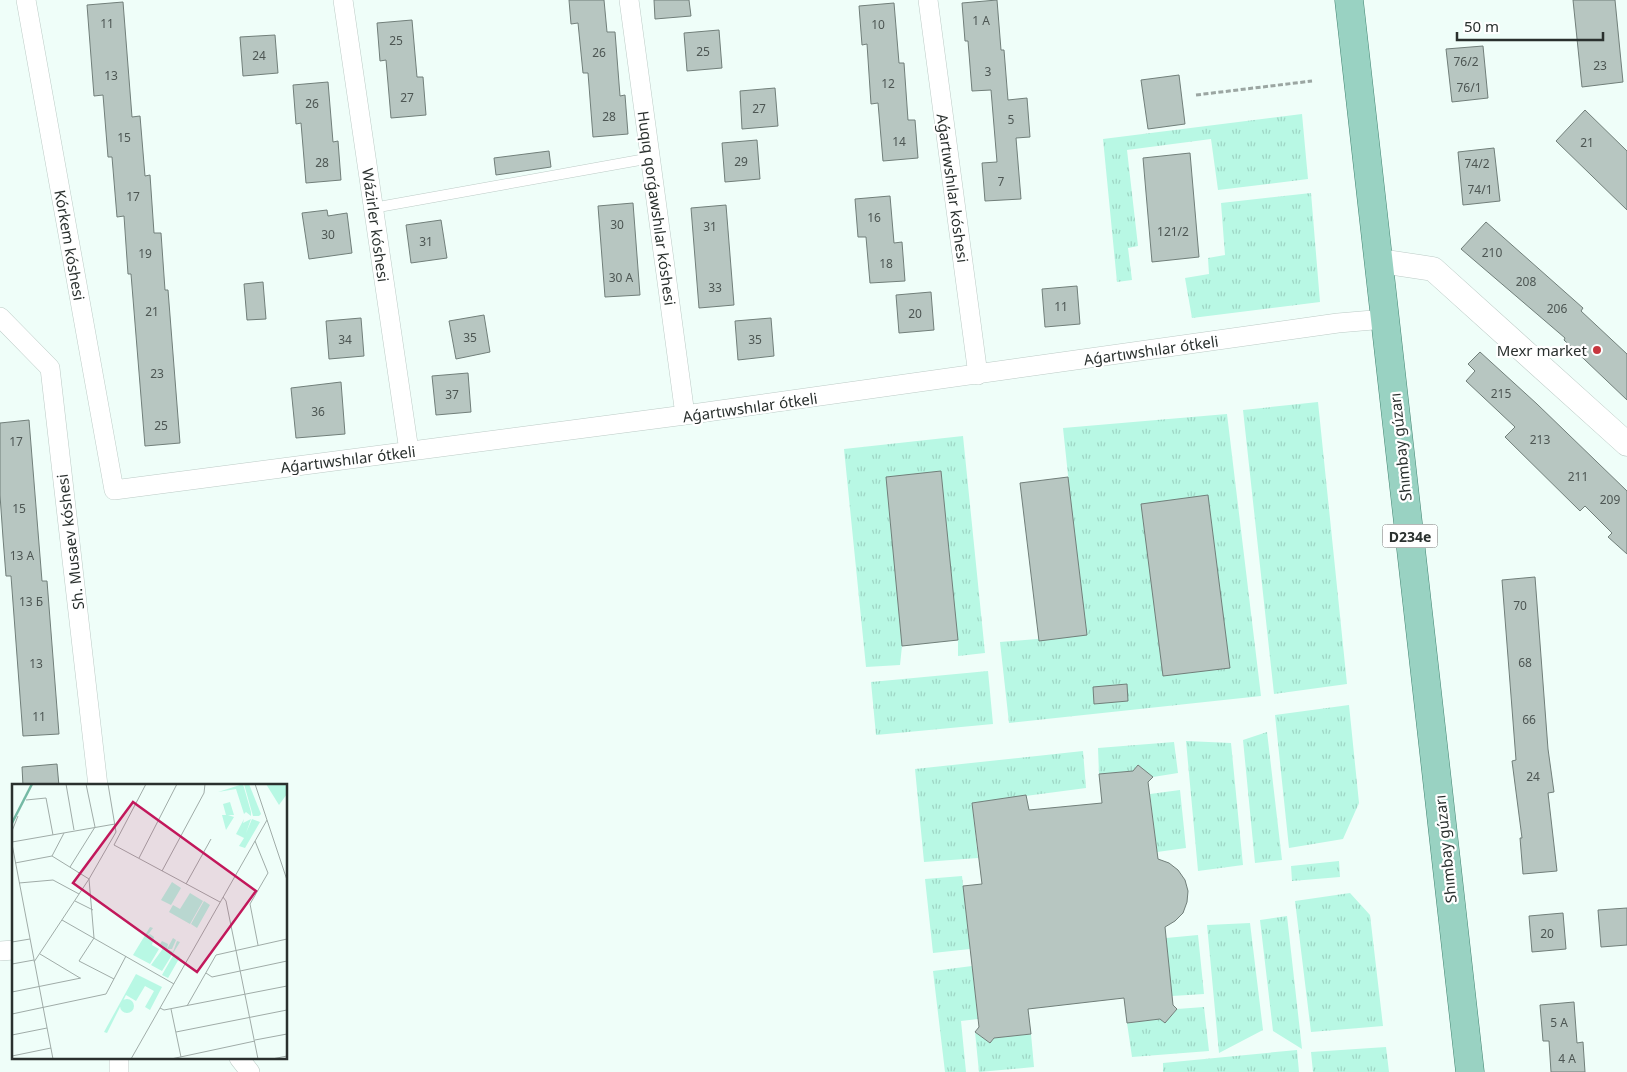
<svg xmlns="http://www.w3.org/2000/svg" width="1627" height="1072" viewBox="0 0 1627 1072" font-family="'Noto Sans',sans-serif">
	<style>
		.grass { fill: url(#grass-tufts) }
		.building { fill: #b7c6c1; stroke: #717f7a }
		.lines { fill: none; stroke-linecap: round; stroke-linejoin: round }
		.service-casing { stroke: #bccbc6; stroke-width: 11 }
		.minor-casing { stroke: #bccbc6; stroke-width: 20 }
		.tertiary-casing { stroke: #bccbc6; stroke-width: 25 }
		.primary-casing { stroke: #468674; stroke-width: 29 }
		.path { stroke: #9ba6a2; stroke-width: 3; stroke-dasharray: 5 2.5; stroke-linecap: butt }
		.service { stroke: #fff; stroke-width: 10 }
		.minor { stroke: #fff; stroke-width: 19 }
		.tertiary { stroke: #fff; stroke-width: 24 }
		.primary { stroke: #99d2c2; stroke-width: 28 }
		.poi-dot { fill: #c7373e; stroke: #fff; stroke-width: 2 }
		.labels { text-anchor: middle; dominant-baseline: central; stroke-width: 4.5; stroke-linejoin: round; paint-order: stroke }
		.number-label { font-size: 12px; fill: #4d5653 }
		.shield { fill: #fff; stroke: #6a6e6d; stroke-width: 1 }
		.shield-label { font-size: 14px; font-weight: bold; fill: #2a302e }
		.street-label { font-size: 15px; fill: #2a302e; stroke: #fff }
		.poi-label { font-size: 15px; fill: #2a302e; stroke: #fff; text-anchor: end }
		.inset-river { fill: none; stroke: #74b9a4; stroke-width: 2.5 }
		.inset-road { fill: none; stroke: #a0aca8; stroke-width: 1 }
		.view { fill: #c2185b; fill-opacity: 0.15; stroke: #c2185b; stroke-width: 2.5 }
		.inset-edge { fill: none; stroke: #2a302e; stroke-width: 2.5 }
	</style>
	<defs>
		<pattern id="grass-tufts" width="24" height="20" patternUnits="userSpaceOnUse" patternTransform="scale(1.25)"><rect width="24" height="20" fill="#b8f8e4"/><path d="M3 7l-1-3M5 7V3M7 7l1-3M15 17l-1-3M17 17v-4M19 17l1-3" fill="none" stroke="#9ed5c4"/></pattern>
	</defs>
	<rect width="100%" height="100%" fill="#effef9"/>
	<path class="grass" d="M1302,114L1308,179L1218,190L1211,139L1127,150L1138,246L1128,248L1132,280L1117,282L1103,139Z
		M1311,193L1320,302L1192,318L1185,278L1209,274L1208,258L1225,255L1221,203Z
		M1318,402L1347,684L1274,694L1243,410Z
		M1227,414L1261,696L1009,723L1000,642L1085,635L1063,428Z
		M963,436L985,653L958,656V640L902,646L900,665L866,667L844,449Z
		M988,671L993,724L876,735L871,682Z
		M1349,705L1359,803L1343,839L1289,848L1275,715Z
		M1267,732L1282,860L1255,863L1243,740Z
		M1186,741L1231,743L1243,865L1198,871Z
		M1174,742L1178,773L1153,777L1138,765L1133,771L1099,774L1098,748Z
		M1083,751L1086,788L972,803L978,858L924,862L915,769Z
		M1180,790L1186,848L1157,852L1150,794Z
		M1339,861L1340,877L1292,881L1291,866Z
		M962,876L970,949L933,953L925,879Z
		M1350,893L1370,915L1383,1026L1311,1032L1295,901Z
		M1287,916L1302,1049L1273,1031L1260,920Z
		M1250,923L1263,1030L1219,1053L1207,925Z
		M1198,935L1204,994L1172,996L1166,938Z
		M972,966L978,1019L961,1021L966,1072H945L933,971Z
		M1204,1007L1209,1051L1132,1057L1127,1023L1160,1019L1165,1023L1177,1009Z
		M975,1032L990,1043L994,1038L1031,1034L1034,1067L979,1072Z
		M1386,1047L1389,1072H1313L1311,1052Z
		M1297,1050L1299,1072H1163V1063Z"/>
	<path class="building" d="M569,0H604L607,32H615L620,96L625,95L628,134L593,137L588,73H583L578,23L571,24Z
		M654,0H689L691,16L655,19Z
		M997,0L1001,50H1004L1008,100L1027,98L1030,137L1016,138L1021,199L985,201L982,163L997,162L991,90L972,91L968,41H965L962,3Z
		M1573,0H1615L1623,82L1582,87Z
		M123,2L132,117L140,116L145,176L150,175L154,233H161L165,290H168L180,443L145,446L131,274H128L124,216L117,217L112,157H108L103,95L94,96L87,5Z
		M894,3L899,63H904L908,120H915L918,158L883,161L878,103L871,104L867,44L862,45L859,6Z
		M412,20L417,77H423L426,115L391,118L386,60L380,61L377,23Z
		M719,30L722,68L687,71L684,33Z
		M275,35L278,73L243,76L240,37Z
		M1483,46L1488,98L1452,102L1446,49Z
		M1179,75L1185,124L1148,129L1141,80Z
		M328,82L333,142L338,141L341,180L306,183L301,123L296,124L293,85Z
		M775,88L778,126L742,129L740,91Z
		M1585,110L1627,151V210L1556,141Z
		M757,140L760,179L725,182L722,143Z
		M1494,148L1500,201L1463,205L1458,152Z
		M549,151L551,167L496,175L494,158Z
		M1190,153L1199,257L1152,262L1143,158Z
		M890,196L894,243L902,242L905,281L870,283L866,237H858L855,199Z
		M633,203L640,295L605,297L598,206Z
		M726,205L734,305L699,308L691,208Z
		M327,210L328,216L347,213L352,253L309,259L302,213Z
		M441,220L447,258L411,263L406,225Z
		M1486,222L1583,308L1581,311L1627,354V400L1564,340L1565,338L1461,249Z
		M263,282L266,319L247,320L244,284Z
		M1077,286L1080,324L1045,327L1042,289Z
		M931,292L934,330L899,333L896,295Z
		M484,315L490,352L456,359L449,321Z
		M361,318L364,356L329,359L326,321Z
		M771,318L774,356L738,360L735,321Z
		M1480,352L1537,404L1627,491V554L1608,537L1612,533L1585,506L1580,511L1505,437L1515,427L1466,381L1475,371L1468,364Z
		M468,373L471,412L436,415L432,376Z
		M341,382L345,434L296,438L291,388Z
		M29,420L42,581H47L59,734L23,736L11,576H6L3,538L0,495V423Z
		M941,471L958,640L902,646L886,477Z
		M1068,477L1087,635L1039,641L1020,483Z
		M1208,495L1230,668L1163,676L1141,504Z
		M1535,577L1548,749L1554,792L1548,793L1557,871L1523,874L1520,838H1522L1512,761L1516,760L1502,580Z
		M1127,684L1128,701L1094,704L1093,687Z
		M57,764L59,786H23L22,767Z
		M1138,765L1153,777L1148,782L1158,859L1169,863L1178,870L1185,880L1188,891L1187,902L1183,913L1175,921L1165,927L1173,1005L1177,1009L1165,1023L1160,1019L1127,1023L1124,998L1028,1009L1031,1034L994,1038L990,1043L975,1032L979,1027L963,886L982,884L972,803L1026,795L1029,810L1102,803L1099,774L1133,771Z
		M1627,908V945L1601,947L1598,910Z
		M1563,913L1566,949L1532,952L1529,916Z
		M1574,1002L1577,1043L1583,1042L1585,1072H1551L1549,1041H1543L1540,1005Z"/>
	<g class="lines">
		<defs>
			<path id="service" d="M373,208L651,158"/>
			<path id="minor" d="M26,0L114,490L685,415L1338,323L1385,319
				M343,0L409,451
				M629,0L685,415
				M928,0L978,375
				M0,317L50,368L98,786
				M0,951L14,950
				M119,1058V1072
				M239,1058L250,1072"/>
			<path id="tertiary" d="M1380,261L1433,269L1627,444"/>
			<path id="primary" d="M1349,0L1470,1072"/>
		</defs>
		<use href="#service" class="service-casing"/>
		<use href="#minor" class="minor-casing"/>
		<use href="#tertiary" class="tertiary-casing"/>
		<use href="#primary" class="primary-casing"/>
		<path class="path" d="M1196,95L1312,81"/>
		<use href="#service" class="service"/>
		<use href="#minor" class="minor"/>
		<use href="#tertiary" class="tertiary"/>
		<use href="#primary" class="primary"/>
	</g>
	<circle class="poi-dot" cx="1597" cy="350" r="5"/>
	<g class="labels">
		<g class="number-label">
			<text x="981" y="20">1 А</text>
			<text x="107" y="23">11</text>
			<text x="878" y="24">10</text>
			<text x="396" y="40">25</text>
			<text x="703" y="51">25</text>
			<text x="599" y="52">26</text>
			<text x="259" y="55">24</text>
			<text x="1466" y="61">76/2</text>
			<text x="1600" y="65">23</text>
			<text x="988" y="71">3</text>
			<text x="111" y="75">13</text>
			<text x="888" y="83">12</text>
			<text x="1469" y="87">76/1</text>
			<text x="407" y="97">27</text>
			<text x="312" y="103">26</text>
			<text x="759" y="108">27</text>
			<text x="609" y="116">28</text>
			<text x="1011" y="119">5</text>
			<text x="124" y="137">15</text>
			<text x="899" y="141">14</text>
			<text x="1587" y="142">21</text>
			<text x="741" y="161">29</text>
			<text x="322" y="162">28</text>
			<text x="1477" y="163">74/2</text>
			<text x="1001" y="181">7</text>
			<text x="1480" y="189">74/1</text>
			<text x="133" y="196">17</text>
			<text x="874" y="217">16</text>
			<text x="617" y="224">30</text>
			<text x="710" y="226">31</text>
			<text x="1173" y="231">121/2</text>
			<text x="328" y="234">30</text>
			<text x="426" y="241">31</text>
			<text x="1492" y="252">210</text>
			<text x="145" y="253">19</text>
			<text x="886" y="263">18</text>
			<text x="621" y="277">30 А</text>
			<text x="1526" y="281">208</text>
			<text x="715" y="287">33</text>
			<text x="1061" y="306">11</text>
			<text x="1557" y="308">206</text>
			<text x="152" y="311">21</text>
			<text x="915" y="313">20</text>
			<text x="470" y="337">35</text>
			<text x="345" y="339">34</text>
			<text x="755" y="339">35</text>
			<text x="157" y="373">23</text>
			<text x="1501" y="393">215</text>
			<text x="452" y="394">37</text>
			<text x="318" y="411">36</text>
			<text x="161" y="425">25</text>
			<text x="1540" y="439">213</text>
			<text x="16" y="441">17</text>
			<text x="1578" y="476">211</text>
			<text x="1610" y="499">209</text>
			<text x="19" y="508">15</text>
			<text x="22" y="555">13 А</text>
			<text x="31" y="601">13 Б</text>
			<text x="1520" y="605">70</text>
			<text x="1525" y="662">68</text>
			<text x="36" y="663">13</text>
			<text x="39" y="716">11</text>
			<text x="1529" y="719">66</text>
			<text x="1533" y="776">24</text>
			<text x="1547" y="933">20</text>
			<text x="1559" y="1022">5 А</text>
			<text x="1567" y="1058">4 А</text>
		</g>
		<rect class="shield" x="1382.5" y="524.5" width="55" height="23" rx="4"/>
		<g class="shield-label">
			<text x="1410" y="536">D234e</text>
		</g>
		<g class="street-label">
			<text transform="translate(953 188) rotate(82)">Aǵartıwshılar kóshesi</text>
			<text transform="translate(657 208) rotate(82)">Huqıq qorǵawshılar kóshesi</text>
			<text transform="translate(376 225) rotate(82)">Wázirler kóshesi</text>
			<text transform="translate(70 245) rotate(80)">Kórkem kóshesi</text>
			<text transform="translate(1151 350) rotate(-8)">Aǵartıwshılar ótkeli</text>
			<text transform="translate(750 407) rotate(-8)">Aǵartıwshılar ótkeli</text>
			<text transform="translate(1400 447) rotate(-96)">Shımbay gúzarı</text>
			<text transform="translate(348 459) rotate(-7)">Aǵartıwshılar ótkeli</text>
			<text transform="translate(70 542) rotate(-97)">Sh. Musaev kóshesi</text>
			<text transform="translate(1445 849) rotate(-96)">Shımbay gúzarı</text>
		</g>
		<g class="poi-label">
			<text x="1587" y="350">Mexr market</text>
		</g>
	</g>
	<g transform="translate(12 784)">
		<rect width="275" height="275" fill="#effef9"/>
		<path d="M231,0L239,28V32L234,28L232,30L224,5L206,8ZM232,0H237L249,30L247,32H241ZM218,18L222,31H216L222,33L214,46L210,31H214L211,20ZM232,35L231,39L239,35L234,49L240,35L248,38L233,64L227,62L232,54L224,50ZM160,98L169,104L159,121L149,116ZM178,109L191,117L178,140L157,128L161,121L168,125ZM192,117L198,121L185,144L179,140ZM138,143L141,144L135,152L138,150L142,153L140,161L147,165L138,180L121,171ZM161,154L164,156L160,165H155L161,168L165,157L168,158L150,187L139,181L152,163L148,160L150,157L156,160L155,165ZM162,170L168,173L156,194L150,191ZM124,190L150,203L138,226L133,223L142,207L133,202L124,217L114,211L95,249L92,248ZM108 222a7 7 0 1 1 14 0a7 7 0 1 1-14 0Z" fill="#b8f8e4"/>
		<path d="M254,0H275V10L267,21Z" fill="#b8f8e4"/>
		<path class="inset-river" d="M0,39L20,0"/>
		<path class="inset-road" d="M54,0L62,46M134,0L102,61L208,118M243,0L275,96M14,16L34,14L41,51M0,47L6,32M243,57L256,89L238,120L246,161M0,58L103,40M0,60L41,275M40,72L52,49M127,74L165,0M3,79L40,72L77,95L82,154L67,177L102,195M58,83L83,43L74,0M150,87L192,9L193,0M7,99L41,96L67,110M174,100L199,55M211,113L214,117L246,275M63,117L81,126M50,136L162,200M0,158L18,155M28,170L68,194M22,178L77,95L104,48L96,0M0,180L22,176M194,189L200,193L275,177M0,208L69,194M175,222L204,171L275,155M148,224L152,226L275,202M159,225L169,273M0,230L94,210L114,172M164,248L275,226M0,251L35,244M243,256L275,250M0,272L39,264M119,275L255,36M159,275L243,257M260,275L275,272"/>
		<path class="view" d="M121,18L244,107L185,188L61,99Z"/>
		<rect width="275" height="275" class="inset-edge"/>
	</g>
	<path d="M1457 32v8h146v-8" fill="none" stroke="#2a302e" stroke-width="2.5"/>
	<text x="1464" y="32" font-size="15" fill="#2a302e" stroke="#ffffff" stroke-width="4" paint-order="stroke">50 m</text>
</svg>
